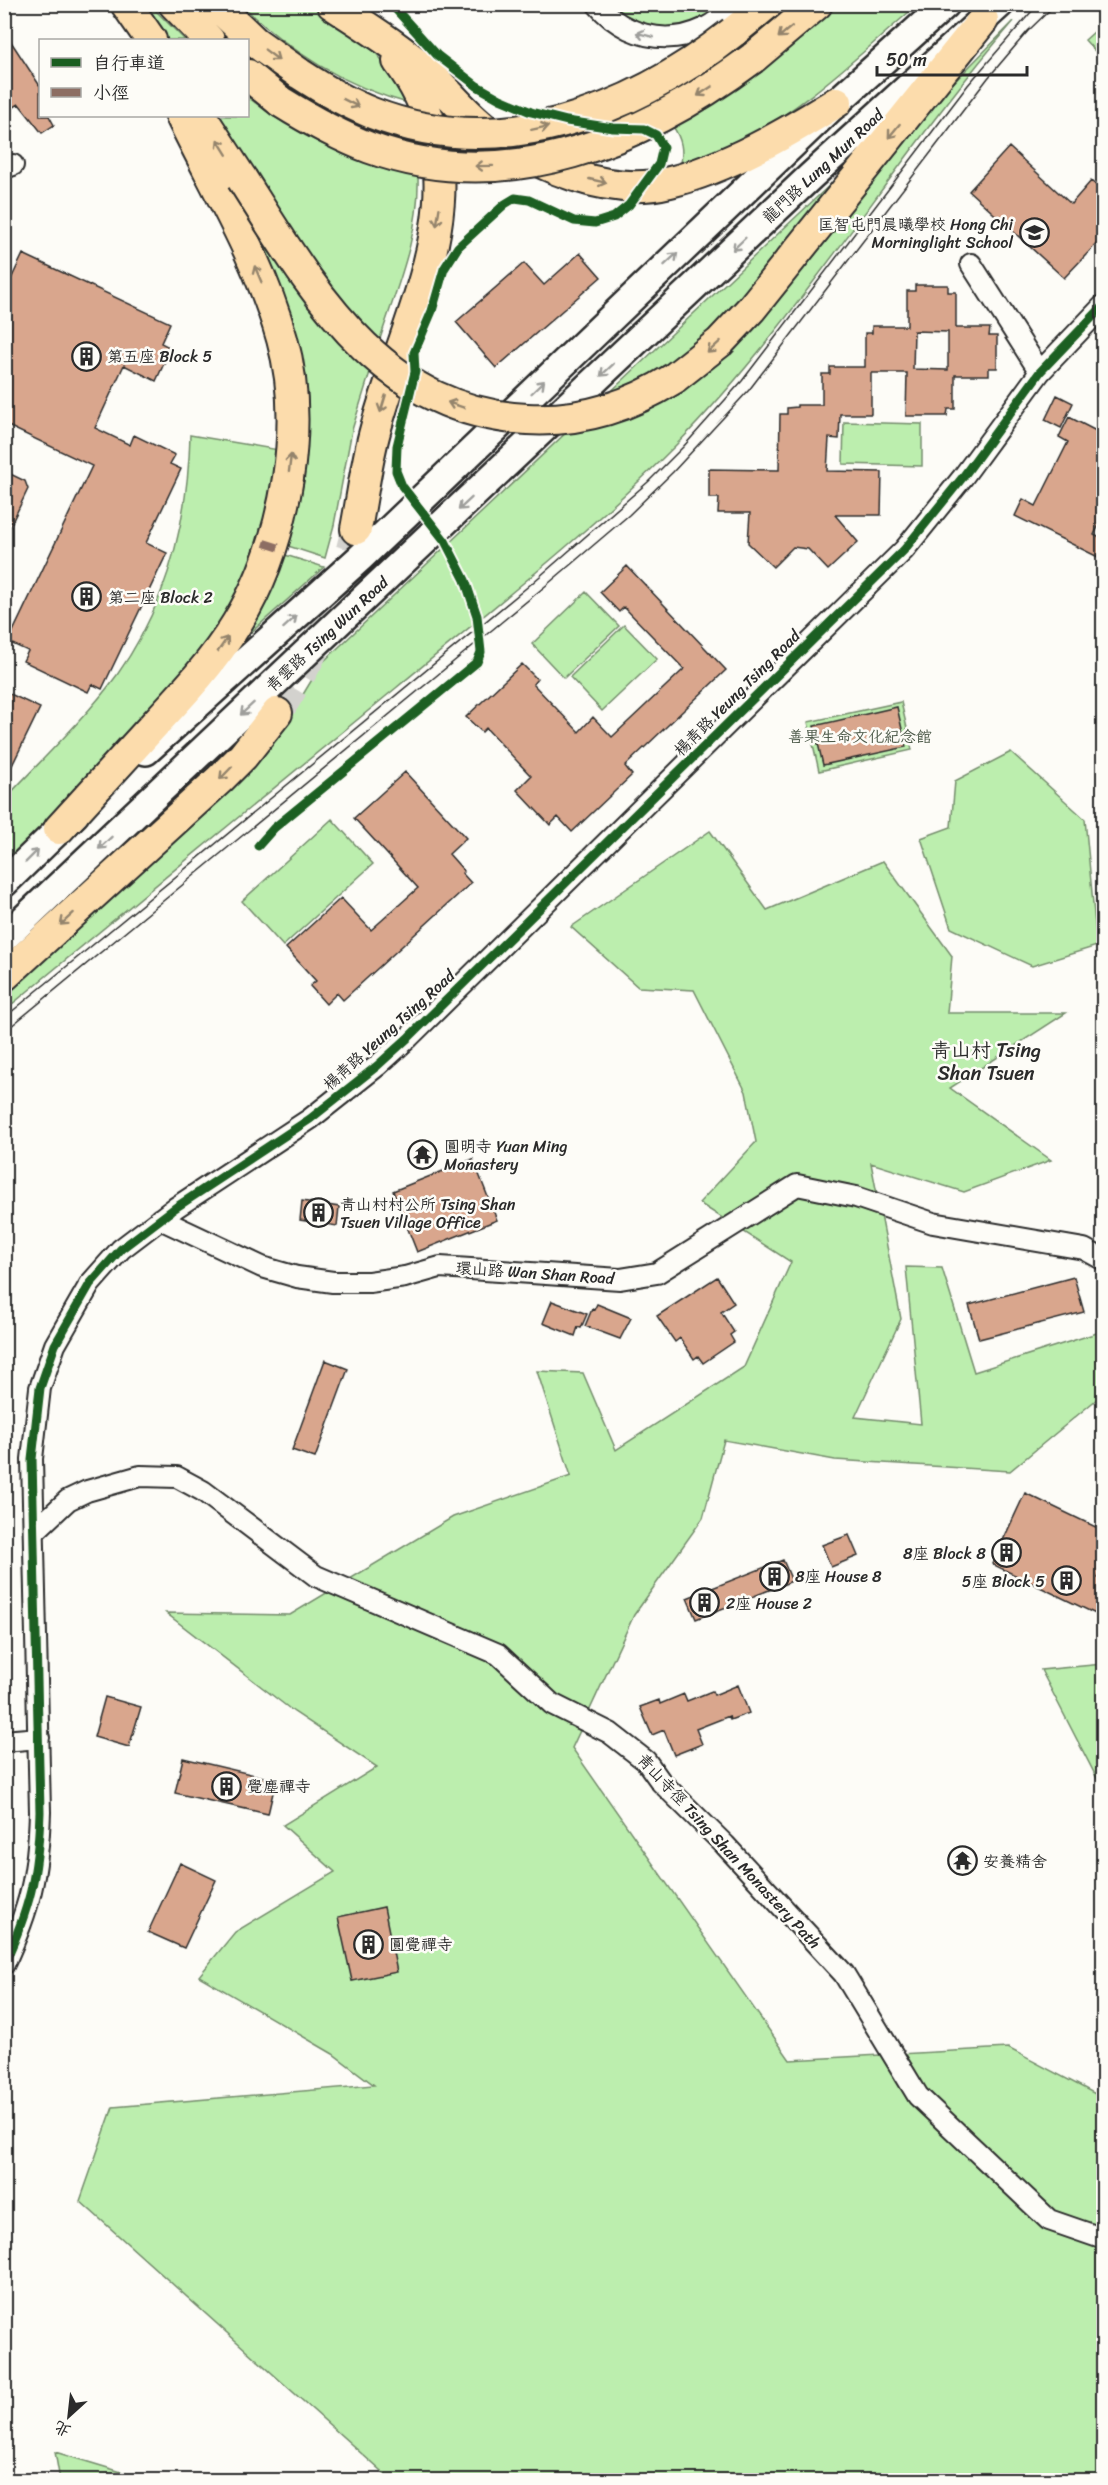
<svg xmlns="http://www.w3.org/2000/svg" width="1108" height="2485" viewBox="0 0 1108 2485" font-family="Sriracha,'LXGW WenKai TC',sans-serif">
	<style>
		.green { fill: #bceeae; stroke: #748c6c; stroke-width: 1.5 }
		.building { fill: #d9a68d; stroke: #2b2b2b; stroke-width: 1.5; fill-rule: evenodd }
		.lines { fill: none; stroke-linecap: round; stroke-linejoin: round }
		.primary-tunnel { stroke: #d3d2ce; stroke-width: 30; stroke-dasharray: 30 15; stroke-linecap: butt }
		.minor-casing { stroke: #2b2b2b; stroke-width: 24 }
		.secondary-casing { stroke: #2b2b2b; stroke-width: 32 }
		.primary-casing { stroke: #2b2b2b; stroke-width: 34 }
		.minor { stroke: #fdfcf7; stroke-width: 20 }
		.secondary { stroke: #fdfcf7; stroke-width: 27 }
		.primary { stroke: #fcdcac; stroke-width: 30 }
		.tram { stroke: #2b2b2b; stroke-width: 1.5 }
		.primary-bridge-casing { stroke: #2b2b2b; stroke-width: 34; stroke-linecap: butt }
		.primary-bridge { stroke: #fcdcac; stroke-width: 30 }
		.quiet { stroke: #8d6e63; stroke-width: 8; stroke-dasharray: 15 8; stroke-linecap: butt }
		.cycleway-casing { stroke: #fdfcf7; stroke-width: 13 }
		.cycleway { stroke: #1b5e20; stroke-width: 9 }
		.oneway { stroke: #94846c }
		.oneway2 { stroke: #9e9e9b }
		.labels { text-anchor: middle; dominant-baseline: central; stroke-width: 5; stroke-linejoin: round; paint-order: stroke }
		.street-label { font-size: 16px; fill: #2b2b2b; stroke: #fdfcf7 }
		.poi-label { font-size: 16px; fill: #2b2b2b; stroke: #fdfcf7; text-anchor: start }
		.park-label { font-size: 16px; fill: #4f5c4c; stroke: #fdfcf7 }
		.quarter-label { font-size: 20px; fill: #2b2b2b; stroke: #fdfcf7 }
	</style>
	<rect width="100%" height="100%" fill="#fdfcf7"/>
	<filter id="ink" filterUnits="userSpaceOnUse"><feTurbulence type="fractalNoise" baseFrequency=".0167" numOctaves="2"/><feDisplacementMap in="SourceGraphic" scale="12" xChannelSelector="R" yChannelSelector="G"/><feConvolveMatrix kernelMatrix="1 2 1 2 8 2 1 2 1" color-interpolation-filters="sRGB"/></filter>
	<g filter="url(#ink)">
		<path class="green" d="M145,5H150L185,40H168Z
			M242,5H317L374,51L388,67L411,104C346,87 288,51 242,5Z
			M609,5H719C697,28 657,34 629,19C622,16 616,9 609,5Z
			M832,5H917C857,57 796,117 722,150C709,157 694,162 680,168C684,151 682,139 672,125L756,68Z
			M1014,21C896,157 802,316 676,445C589,533 491,609 396,688C265,795 135,902 5,1010L4,992L208,808L290,716L322,663L570,429L627,416Z
			M1103,24V60L1085,40Z
			M248,97C297,138 355,162 418,176C420,235 396,289 378,345L335,297L216,116H248Z
			M218,164L371,369L352,430L334,525L325,558L285,545L305,442Z
			M851,165L725,320L669,367L604,398Z
			M844,422L922,424V466L843,464Z
			M190,435L279,450L259,551L211,642L50,821L5,867L4,800C42,759 84,720 117,675C168,603 188,521 190,435Z
			M282,554L324,567L237,645Z
			M586,592L619,626L564,678L532,644Z
			M624,625L657,659L602,711L570,677Z
			M901,702L912,750L819,771L808,722Z
			M1011,752L1085,819L1097,946L1032,966L951,928L921,838L951,827L955,781Z
			M332,819L373,864L283,946L242,901Z
			M710,831L767,910L883,861L952,956L947,1013H1066L950,1088L1051,1160L964,1192L871,1163L901,1319L855,1417L921,1424L906,1267L942,1268L974,1372L1103,1331V1394L1010,1471L835,1460L724,1440L703,1518L634,1615L572,1748L790,2060L1008,2048L1103,2098V2480H391L80,2201L113,2107L374,2085L333,2054L199,1976L235,1932L335,1872L283,1825L377,1767L294,1712L166,1613L290,1615L453,1517L571,1476L537,1371L583,1373L616,1450L744,1367L791,1262L699,1203L756,1142L746,1092L694,990L638,987L571,927Z
			M1103,1664L1104,1665L1103,1790L1041,1670Z
			M55,2452L148,2480H60Z"/>
		<path class="building" d="M4,31L40,86V116H49L54,125L42,133L19,104L4,113Z
			M1009,147L1071,204L1091,181L1104,192V236L1064,278L969,191Z
			M580,253L601,277L496,368L456,322L524,263L544,285Z
			M23,254L170,323L161,343L171,348L156,381L124,365L95,428L130,445L134,435L175,455L170,464L181,469L146,543L167,553L102,689L92,684L88,692L23,661L28,651L8,642L92,466L4,424V294Z
			M915,285H948V292H956V328H990L989,336H997V368H989V375H955V409H948L947,416H906L907,373H871V414H840L839,439L829,438L827,471L882,472L881,515H835L858,542L828,570L808,549L793,547L773,567L748,543L750,513H718L719,498H709V469L779,470L780,414H787V408L797,407V405H822V374H830V367H865V333H872V326H907V291H915ZM914,331L948,332V370L913,369Z
			M1057,395L1073,403L1061,428L1045,420Z
			M1069,417L1104,435V515L1094,535L1104,540V560L1015,516L1023,499L1036,506L1068,442L1059,437Z
			M4,471L25,481L28,489L4,539Z
			M627,566L726,670L625,766L632,775L572,832L558,817L550,825L517,790L531,776L486,728L482,732L466,717L522,664L537,679L533,684L579,732L593,717L612,737L684,669L624,607L619,612L600,592Z
			M4,691L40,708L4,782Z
			M897,707L906,747L823,765L814,726Z
			M405,772L466,838L449,854L464,871L462,873L471,883L343,1000L337,993L326,1004L310,986L316,981L286,948L341,898L371,930L418,888L354,818Z
			M473,1159L497,1220L417,1252L393,1191Z
			M302,1201L339,1207L337,1226L300,1220Z
			M717,1277L734,1303L721,1312L734,1332L730,1335L734,1342L703,1363L698,1356L694,1359L680,1338L675,1342L657,1316Z
			M1074,1277L1084,1312L979,1339L969,1305Z
			M552,1301L587,1314L581,1328L578,1327L575,1336L543,1323Z
			M597,1304L631,1318L620,1339L585,1326L592,1309L594,1310Z
			M325,1360L348,1369L315,1458L292,1450Z
			M1025,1493L1104,1531V1566L1098,1578L1104,1581V1618L992,1564Z
			M849,1535L858,1556L831,1567L822,1545Z
			M783,1560L792,1581L696,1619L687,1598Z
			M738,1685L749,1713L730,1720L729,1716L696,1729L702,1744L674,1755L664,1730L652,1735L640,1707L659,1700L660,1704L684,1694L687,1701L712,1691L714,1695Z
			M105,1697L141,1707L129,1747L94,1737Z
			M183,1758L276,1780L268,1814L175,1793Z
			M180,1863L216,1880L184,1948L148,1932Z
			M384,1907L397,1972L352,1981L338,1917Z"/>
		<g class="lines">
			<path class="primary-tunnel" d="M277,713C317,653 340,598 356,529"/>
			<defs>
				<path id="minor" d="M597,4C633,48 699,49 734,4
					M4,168L13,165
					M971,264L1040,372
					M160,1219L262,1267L297,1277L333,1282H369L405,1277L440,1267L620,1279L657,1273L797,1185L856,1197L933,1223L1084,1249L1104,1260
					M34,1532L68,1500L87,1491L140,1476L177,1477L203,1491L316,1576L498,1654L552,1704L610,1733L646,1761L661,1782L725,1845L844,1974L918,2096L1049,2220L1104,2239
					M4,1741L39,1738
					M4,1964C30,1908 38,1875 40,1812L32,1459L40,1388L55,1345L90,1284L121,1249L175,1208L310,1119L377,1066L409,1037L904,550L963,477L1040,372L1104,305"/>
				<path id="secondary" d="M146,751L360,558L837,102L946,4
					M4,883L75,814
					M4,938L811,176L1000,4"/>
				<path id="primary" d="M126,4L151,40
					M174,4L209,40
					M215,4L255,42L300,74
					M332,4C365,26 400,47 428,73C448,91 465,114 487,130C536,166 608,198 670,182C727,168 787,133 837,102
					M733,32L767,4
					M753,58L817,4
					M248,75L281,102
					M201,116L242,179
					M673,379L720,342L751,309L983,20
					M356,529C362,498 366,465 374,435C407,308 489,183 398,61
					M59,829C91,794 122,760 154,725C184,693 214,661 237,623C264,579 280,529 288,478C295,431 295,385 282,339C260,260 216,188 181,116
					M4,976L220,779L243,756L277,713"/>
			</defs>
			<use href="#minor" class="minor-casing"/>
			<use href="#secondary" class="secondary-casing"/>
			<use href="#primary" class="primary-casing"/>
			<use href="#minor" class="minor"/>
			<use href="#secondary" class="secondary"/>
			<use href="#primary" class="primary"/>
			<path class="tram" d="M4,1018L531,584L648,482L683,447L742,381L968,85L1038,4
				M4,1032L549,583L629,515L673,472L749,390L988,78L1028,31L1056,4"/>
			<defs>
				<path id="primary-bridge" d="M300,74C323,89 347,103 372,113C500,163 631,113 733,32
					M281,102C310,120 339,136 370,148C508,198 643,140 753,58
					M242,179C312,289 380,412 527,419C579,422 628,407 673,379"/>
			</defs>
			<use href="#primary-bridge" class="primary-bridge-casing"/>
			<use href="#primary-bridge" class="primary-bridge"/>
			<path class="quiet" d="M264,543L280,548"/>
			<defs>
				<path id="cycleway" d="M258,846L274,828L477,662L481,652L477,616L465,580L445,541L402,486L396,471L397,446L415,372L414,353L432,311L444,269L458,247L505,204L515,198L529,200L574,221L595,223L614,217L629,205L659,164L663,147L656,135L644,129L613,128L567,121L531,112L500,99L477,86L437,55L391,4
					M4,1964C30,1908 38,1875 40,1812L32,1459L40,1388L55,1345L90,1284L121,1249L175,1208L310,1119L377,1066L409,1037L904,550L963,477L1040,372L1104,305"/>
			</defs>
			<use href="#cycleway" class="cycleway-casing"/>
			<use href="#cycleway" class="cycleway"/>
		</g>
		<defs><path id="oneway-shaft" d="M-6 0H5M1.5-3L5.5 0L1.5 3" fill="none" stroke-width="1.6" stroke-linecap="round" stroke-linejoin="round" transform="scale(1.5)"/></defs>
		<g class="oneway">
			<use href="#oneway-shaft" transform="translate(785 32) rotate(140)"/>
			<use href="#oneway-shaft" transform="translate(272 55) rotate(37)"/>
			<use href="#oneway-shaft" transform="translate(705 91) rotate(147)"/>
			<use href="#oneway-shaft" transform="translate(351 103) rotate(27)"/>
			<use href="#oneway-shaft" transform="translate(540 128) rotate(-12)"/>
			<use href="#oneway-shaft" transform="translate(894 131) rotate(129)"/>
			<use href="#oneway-shaft" transform="translate(222 147) rotate(-122)"/>
			<use href="#oneway-shaft" transform="translate(484 166) rotate(179)"/>
			<use href="#oneway-shaft" transform="translate(598 181) rotate(13)"/>
			<use href="#oneway-shaft" transform="translate(438 217) rotate(99)"/>
			<use href="#oneway-shaft" transform="translate(258 274) rotate(-113)"/>
			<use href="#oneway-shaft" transform="translate(714 347) rotate(138)"/>
			<use href="#oneway-shaft" transform="translate(383 404) rotate(107)"/>
			<use href="#oneway-shaft" transform="translate(456 405) rotate(-161)"/>
			<use href="#oneway-shaft" transform="translate(290 463) rotate(-83)"/>
			<use href="#oneway-shaft" transform="translate(223 644) rotate(-55)"/>
			<use href="#oneway-shaft" transform="translate(226 773) rotate(134)"/>
			<use href="#oneway-shaft" transform="translate(67 919) rotate(138)"/>
		</g>
		<g class="oneway2">
			<use href="#oneway-shaft" transform="translate(645 35) rotate(-166)"/>
			<use href="#oneway-shaft" transform="translate(739 244) rotate(136)"/>
			<use href="#oneway-shaft" transform="translate(671 259) rotate(-43)"/>
			<use href="#oneway-shaft" transform="translate(607 370) rotate(137)"/>
			<use href="#oneway-shaft" transform="translate(538 387) rotate(-44)"/>
			<use href="#oneway-shaft" transform="translate(465 504) rotate(137)"/>
			<use href="#oneway-shaft" transform="translate(290 622) rotate(-42)"/>
			<use href="#oneway-shaft" transform="translate(247 709) rotate(137)"/>
			<use href="#oneway-shaft" transform="translate(105 843) rotate(137)"/>
			<use href="#oneway-shaft" transform="translate(32 856) rotate(-45)"/>
		</g>
	</g>
	<defs>
		<symbol id="school-ring" viewBox="-11 -11 22 22"><circle r="9.5" fill="#fdfcf7" stroke="#2b2b2b" stroke-width="1.5"/><path d="M0-5L7-2L0 1L-7-2ZM-4 1L0 2.5L4 1V4Q0 6-4 4Z" fill="#2b2b2b"/></symbol>
		<symbol id="building-ring" viewBox="-11 -11 22 22"><circle r="9.5" fill="#fdfcf7" stroke="#2b2b2b" stroke-width="1.5"/><path d="M-4-6H4V6H1V3H-1V6H-4ZM-2.5-4.3h1.7v1.8h-1.7ZM.8-4.3h1.7v1.8H.8ZM-2.5-1h1.7V.8h-1.7ZM.8-1h1.7V.8H.8Z" fill="#2b2b2b"/></symbol>
		<symbol id="temple-ring" viewBox="-11 -11 22 22"><circle r="9.5" fill="#fdfcf7" stroke="#2b2b2b" stroke-width="1.5"/><path d="M0-6L5-2H3V0L6.5 2.5H4V6H1.5V3h-3V6H-4V2.5H-6.5L-3 0V-2H-5Z" fill="#2b2b2b"/></symbol>
	</defs>
	<g fill-rule="evenodd">
		<use href="#school-ring" x="1018" y="216" width="33" height="33"/>
		<use href="#building-ring" x="70" y="340" width="33" height="33"/>
		<use href="#building-ring" x="70" y="580" width="33" height="33"/>
		<use href="#temple-ring" x="406" y="1138" width="33" height="33"/>
		<use href="#building-ring" x="302" y="1196" width="33" height="33"/>
		<use href="#building-ring" x="990" y="1536" width="33" height="33"/>
		<use href="#building-ring" x="758" y="1560" width="33" height="33"/>
		<use href="#building-ring" x="1050" y="1564" width="33" height="33"/>
		<use href="#building-ring" x="688" y="1586" width="33" height="33"/>
		<use href="#building-ring" x="210" y="1770" width="33" height="33"/>
		<use href="#temple-ring" x="946" y="1844" width="33" height="33"/>
		<use href="#building-ring" x="352" y="1928" width="33" height="33"/>
	</g>
	<g class="labels">
		<g class="street-label">
			<text transform="translate(823 166) rotate(-43)">龍門路 Lung Mun Road</text>
			<text transform="translate(327 634) rotate(-43)">青雲路 Tsing Wun Road</text>
			<text transform="translate(737 693) rotate(-45)">楊青路 Yeung Tsing Road</text>
			<text transform="translate(389 1030) rotate(-42)">楊青路 Yeung Tsing Road</text>
			<text transform="translate(535 1273) rotate(4)">環山路 Wan Shan Road</text>
			<text transform="translate(729 1851) rotate(47)">青山寺徑 Tsing Shan Monastery Path</text>
		</g>
		<g class="poi-label">
			<text x="1013" y="224" text-anchor="end">匡智屯門晨曦學校 Hong Chi<tspan x="1013" dy="18">Morninglight School</tspan></text>
			<text x="107" y="356">第五座 Block 5</text>
			<text x="108" y="597">第二座 Block 2</text>
			<text x="444" y="1146">圓明寺 Yuan Ming<tspan x="444" dy="18">Monastery</tspan></text>
			<text x="340" y="1204">青山村村公所 Tsing Shan<tspan x="340" dy="18">Tsuen Village Office</tspan></text>
			<text x="986" y="1553" text-anchor="end">8座 Block 8</text>
			<text x="795" y="1576">8座 House 8</text>
			<text x="1045" y="1581" text-anchor="end">5座 Block 5</text>
			<text x="726" y="1603">2座 House 2</text>
			<text x="247" y="1786">覺塵禪寺</text>
			<text x="983" y="1861">安養精舍</text>
			<text x="389" y="1944">圓覺禪寺</text>
		</g>
		<g class="park-label">
			<text x="860" y="736">善果生命文化紀念館</text>
		</g>
		<g class="quarter-label">
			<text x="986" y="1050">青山村 Tsing<tspan x="986" dy="23">Shan Tsuen</tspan></text>
		</g>
	</g>
	<rect width="1108" height="2485" fill="none" stroke="#fdfcf7" stroke-width="24"/>
	<rect x="12" y="12" width="1084" height="2461" fill="none" stroke="#2b2b2b" stroke-width="2" filter="url(#ink)"/>
	<rect x="39" y="39" width="210" height="78" fill="#fdfcf7" stroke="#a9a8a5" stroke-width="1.5"/>
	<rect x="51" y="58" width="30" height="9" fill="#1b5e20" stroke="#a9a8a5" stroke-width="1.5"/>
	<text x="93" y="69" font-size="18" fill="#2b2b2b">自行車道</text>
	<rect x="51" y="88" width="30" height="9" fill="#8d6e63" stroke="#a9a8a5" stroke-width="1.5"/>
	<text x="93" y="99" font-size="18" fill="#2b2b2b">小徑</text>
	<g transform="translate(69 2416) rotate(207)" stroke="#fdfcf7" stroke-width="4.5" paint-order="stroke">
	<path d="M0-4.5L10 22L0 15L-10 22Z" fill="#2b2b2b"/>
	<text y="-9" font-size="16" font-weight="bold" text-anchor="middle" fill="#2b2b2b">北</text>
	</g>
	<path d="M877 66v9h150v-9" fill="none" stroke="#2b2b2b" stroke-width="3"/>
	<text x="886" y="66" font-size="18" fill="#2b2b2b" stroke="#fdfcf7" stroke-width="4.5" paint-order="stroke">50 m</text>
</svg>
